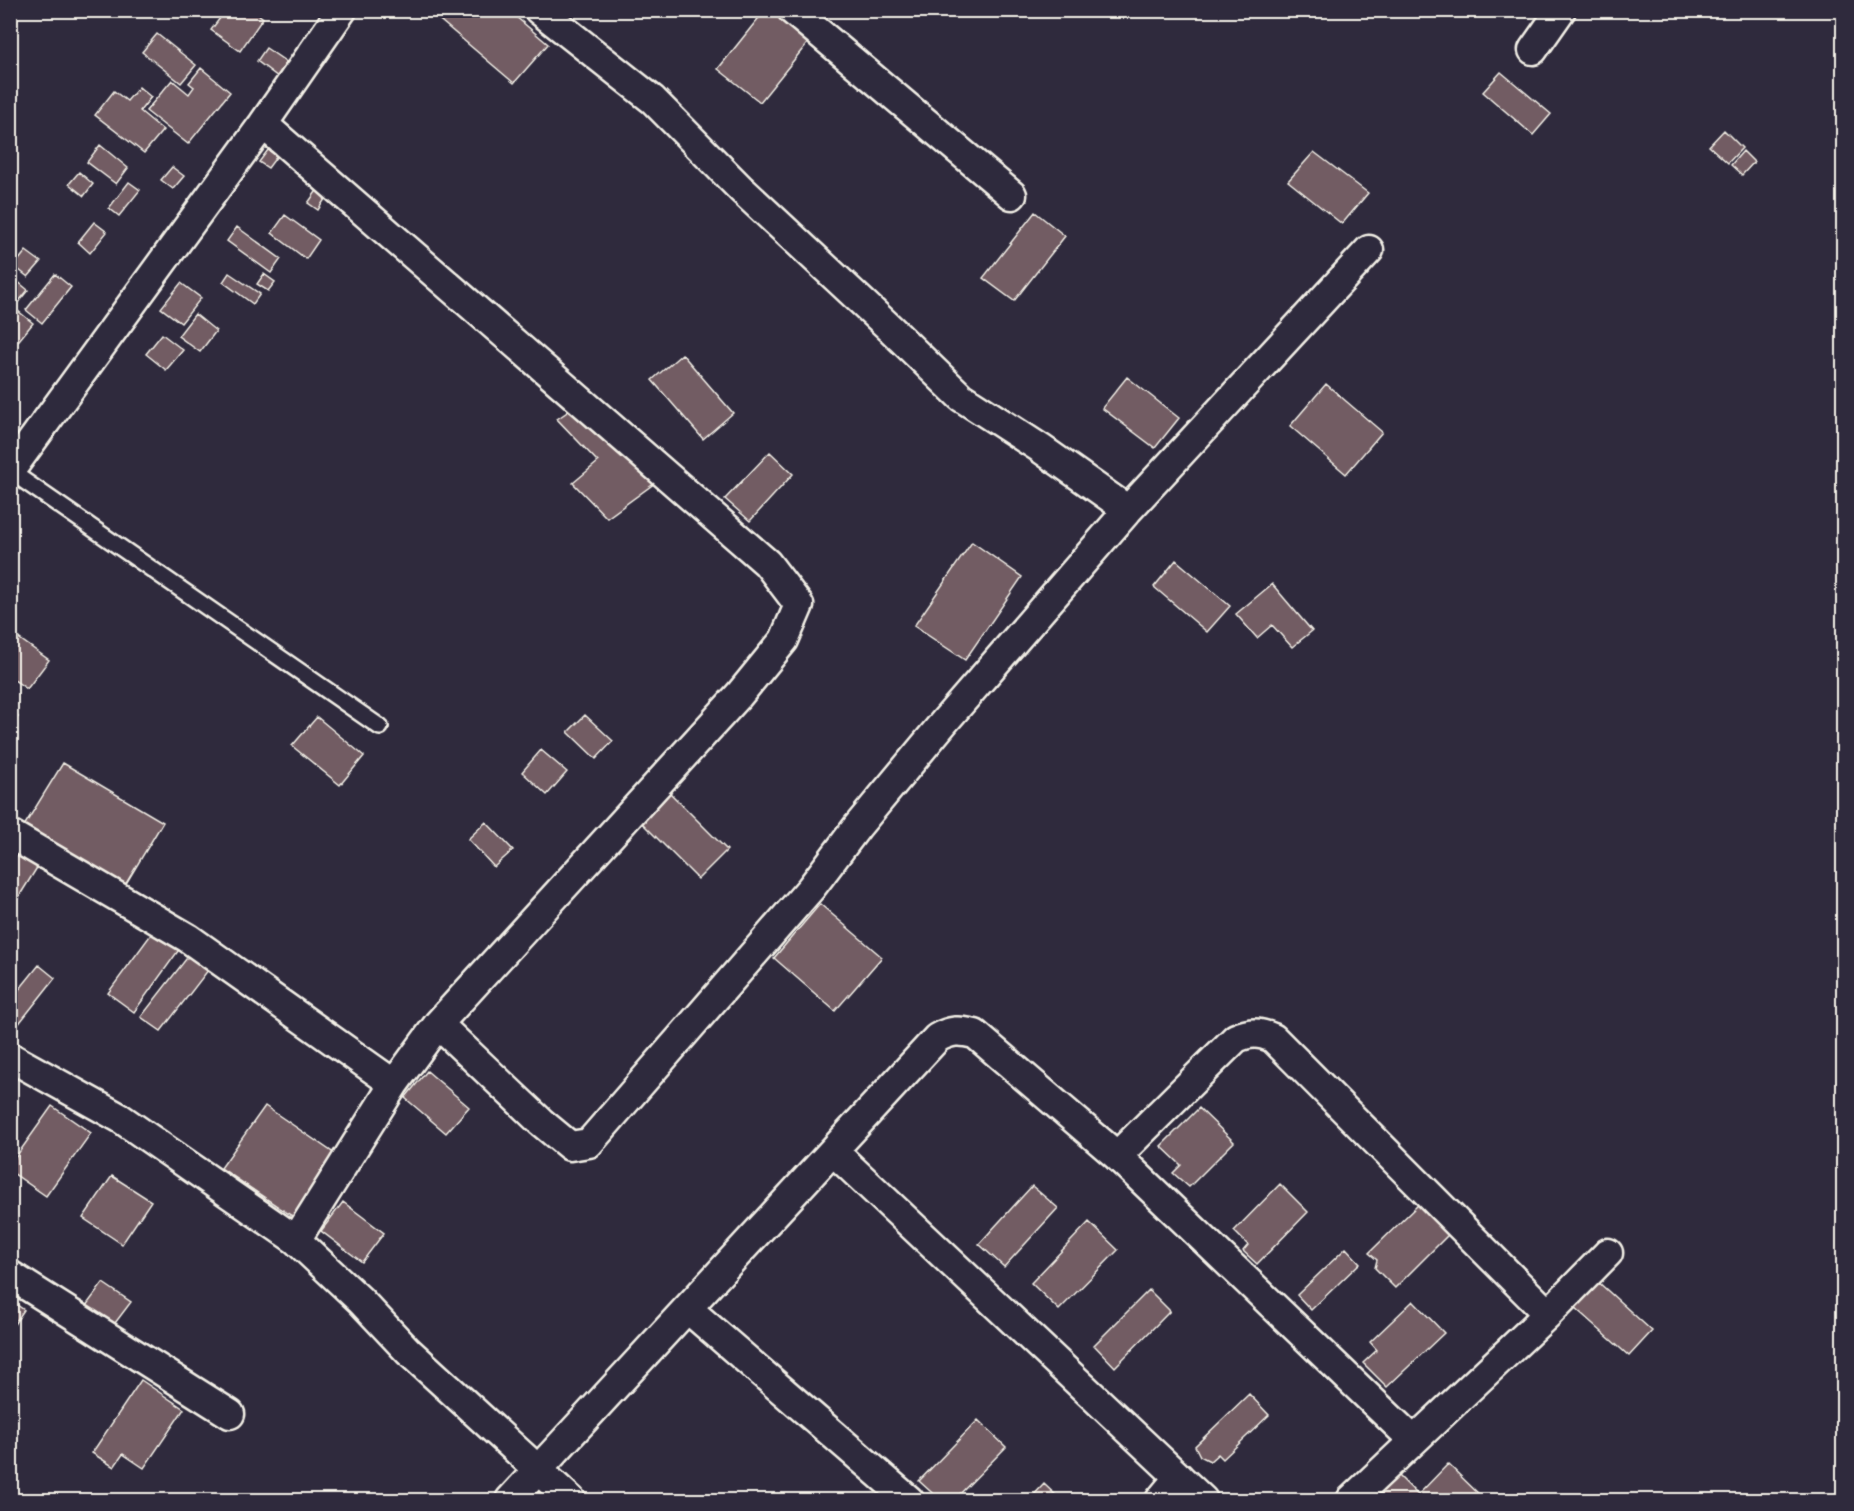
<svg xmlns="http://www.w3.org/2000/svg" width="1854" height="1511" viewBox="0 0 1854 1511" font-family="Delius,sans-serif">
	<style>
		.building { fill: #725b63; stroke: #f4f1e8; stroke-width: 1.5 }
		.lines { fill: none; stroke-linecap: round; stroke-linejoin: round }
		.lane-casing { stroke: #f4f1e8; stroke-width: 20 }
		.street-casing { stroke: #f4f1e8; stroke-width: 33 }
		.lane { stroke: #2f2a3d; stroke-width: 15 }
		.street { stroke: #2f2a3d; stroke-width: 28 }
	</style>
	<rect width="100%" height="100%" fill="#2f2a3d"/>
	<filter id="ink" filterUnits="userSpaceOnUse"><feTurbulence type="fractalNoise" baseFrequency=".0167" numOctaves="2"/><feDisplacementMap in="SourceGraphic" scale="12" xChannelSelector="R" yChannelSelector="G"/><feConvolveMatrix kernelMatrix="1 2 1 2 8 2 1 2 1" color-interpolation-filters="sRGB"/></filter>
	<g filter="url(#ink)">
		<path class="building" d="M183,10H196L191,17Z
			M226,10H253L263,18L240,51L211,30Z
			M428,10H508L548,44L514,83Z
			M765,10H773L810,40L760,102L718,69Z
			M157,34L196,65L181,83L142,52Z
			M266,48L288,63L278,77L257,61Z
			M201,68L230,92L188,144L146,111L172,80L189,94L194,87L189,83Z
			M1501,72L1551,114L1533,135L1483,92Z
			M139,87L151,97L140,111L163,130L144,153L95,115L114,91L127,101Z
			M1724,130L1742,148L1728,163L1709,146Z
			M100,145L128,168L116,184L87,162Z
			M268,150L277,156L268,168L259,162Z
			M1743,151L1754,162L1742,175L1731,165Z
			M1314,152L1368,193L1342,224L1288,181Z
			M172,167L184,176L173,189L161,180Z
			M79,172L93,184L84,196L69,184Z
			M129,182L140,190L119,216L109,208Z
			M318,189L327,196L318,210L308,203Z
			M1035,212L1065,236L1014,301L983,278Z
			M285,215L319,240L306,259L272,233Z
			M94,222L107,232L90,253L78,242Z
			M237,227L281,259L271,273L227,241Z
			M26,251L41,262L28,277L14,266Z
			M229,273L260,294L253,304L223,282Z
			M55,274L71,287L42,323L26,310Z
			M264,274L275,282L268,291L257,284Z
			M17,281L28,290L16,305L10,300V289Z
			M181,283L201,298L181,323L161,308Z
			M18,311L33,323L15,345L10,341V320Z
			M195,314L216,331L200,352L178,336Z
			M162,334L183,350L166,370L146,354Z
			M682,354L733,413L703,439L652,380Z
			M1127,377L1179,418L1155,448L1102,408Z
			M1326,384L1382,432L1346,474L1290,426Z
			M582,402L666,475L607,518L573,483L598,462L557,419Z
			M770,452L793,474L750,521L725,499Z
			M972,542L1022,577L965,660L914,626Z
			M1176,560L1230,606L1207,632L1154,587Z
			M1272,584L1312,631L1292,647L1272,625L1257,638L1236,614Z
			M10,632L49,660L27,689L10,677Z
			M10,712L18,717L10,727Z
			M585,715L613,741L596,759L568,732Z
			M317,717L364,756L340,785L292,746Z
			M541,750L567,772L547,795L522,772Z
			M63,763L163,822L124,887L24,826Z
			M667,790L727,850L698,879L638,819Z
			M486,822L513,850L494,867L468,839Z
			M10,850L38,866L10,911Z
			M820,904L882,957L835,1011L774,958Z
			M155,929L181,947L134,1012L108,993Z
			M190,954L209,969L161,1031L141,1017Z
			M39,965L55,978L17,1026L10,1020V1001Z
			M427,1071L469,1107L446,1133L405,1098Z
			M52,1106L91,1133L46,1196L10,1171V1165Z
			M265,1106L338,1156L295,1218L221,1168Z
			M1199,1108L1234,1142L1189,1187L1173,1173L1181,1165L1161,1146Z
			M112,1176L151,1201L122,1244L83,1218Z
			M1280,1184L1308,1212L1257,1264L1243,1251L1248,1245L1234,1231Z
			M1032,1186L1058,1208L1004,1267L979,1244Z
			M343,1202L384,1233L362,1262L321,1231Z
			M1421,1202L1451,1232L1395,1288L1375,1268L1377,1260L1369,1253Z
			M1089,1222L1118,1250L1059,1310L1031,1283Z
			M1346,1248L1360,1263L1311,1310L1297,1295Z
			M1597,1281L1652,1331L1629,1356L1574,1307Z
			M103,1283L131,1302L109,1331L82,1311Z
			M1149,1290L1170,1311L1115,1367L1094,1345Z
			M10,1300L24,1310L10,1330Z
			M1413,1301L1444,1333L1387,1387L1363,1363L1377,1350L1370,1342Z
			M141,1380L184,1409L144,1468L123,1454L114,1467L92,1453Z
			M1249,1394L1269,1415L1223,1459L1218,1454L1210,1461L1200,1456L1195,1446Z
			M978,1420L1006,1447L954,1500H940L919,1481Z
			M1448,1464L1485,1500H1371L1397,1474L1418,1495Z
			M1044,1484L1061,1500H1029Z"/>
		<g class="lines">
			<defs>
				<path id="lane" d="M10,471L380,727"/>
				<path id="street" d="M539,10L653,100L741,189L891,329L961,397L1040,448L1128,510
					M792,10L1012,195
					M1533,50L1561,10
					M263,124L767,563L799,605L784,640L739,695L438,1024L394,1084L296,1240
					M10,471L263,124L342,10
					M10,834L188,938L394,1084
					M438,1024L541,1122L570,1146L589,1143L811,888L857,827L945,721L1128,510L1369,250
					M10,1057L120,1118L296,1240L360,1300L408,1351L571,1500
					M833,1151L1203,1500
					M1117,1156L1236,1038C1250,1032 1259,1032 1273,1038L1548,1314
					M10,1275L230,1414
					M688,1309L909,1500
					M510,1500L937,1038C951,1030 959,1030 975,1034L1117,1156L1413,1440
					M1160,1500L1179,1477
					M1351,1500L1548,1314L1608,1253"/>
			</defs>
			<use href="#lane" class="lane-casing"/>
			<use href="#street" class="street-casing"/>
			<use href="#lane" class="lane"/>
			<use href="#street" class="street"/>
		</g>
	</g>
	<rect width="1854" height="1511" fill="none" stroke="#2f2a3d" stroke-width="36"/>
	<rect x="18" y="18" width="1818" height="1475" fill="none" stroke="#f4f1e8" stroke-width="2" filter="url(#ink)"/>
</svg>
